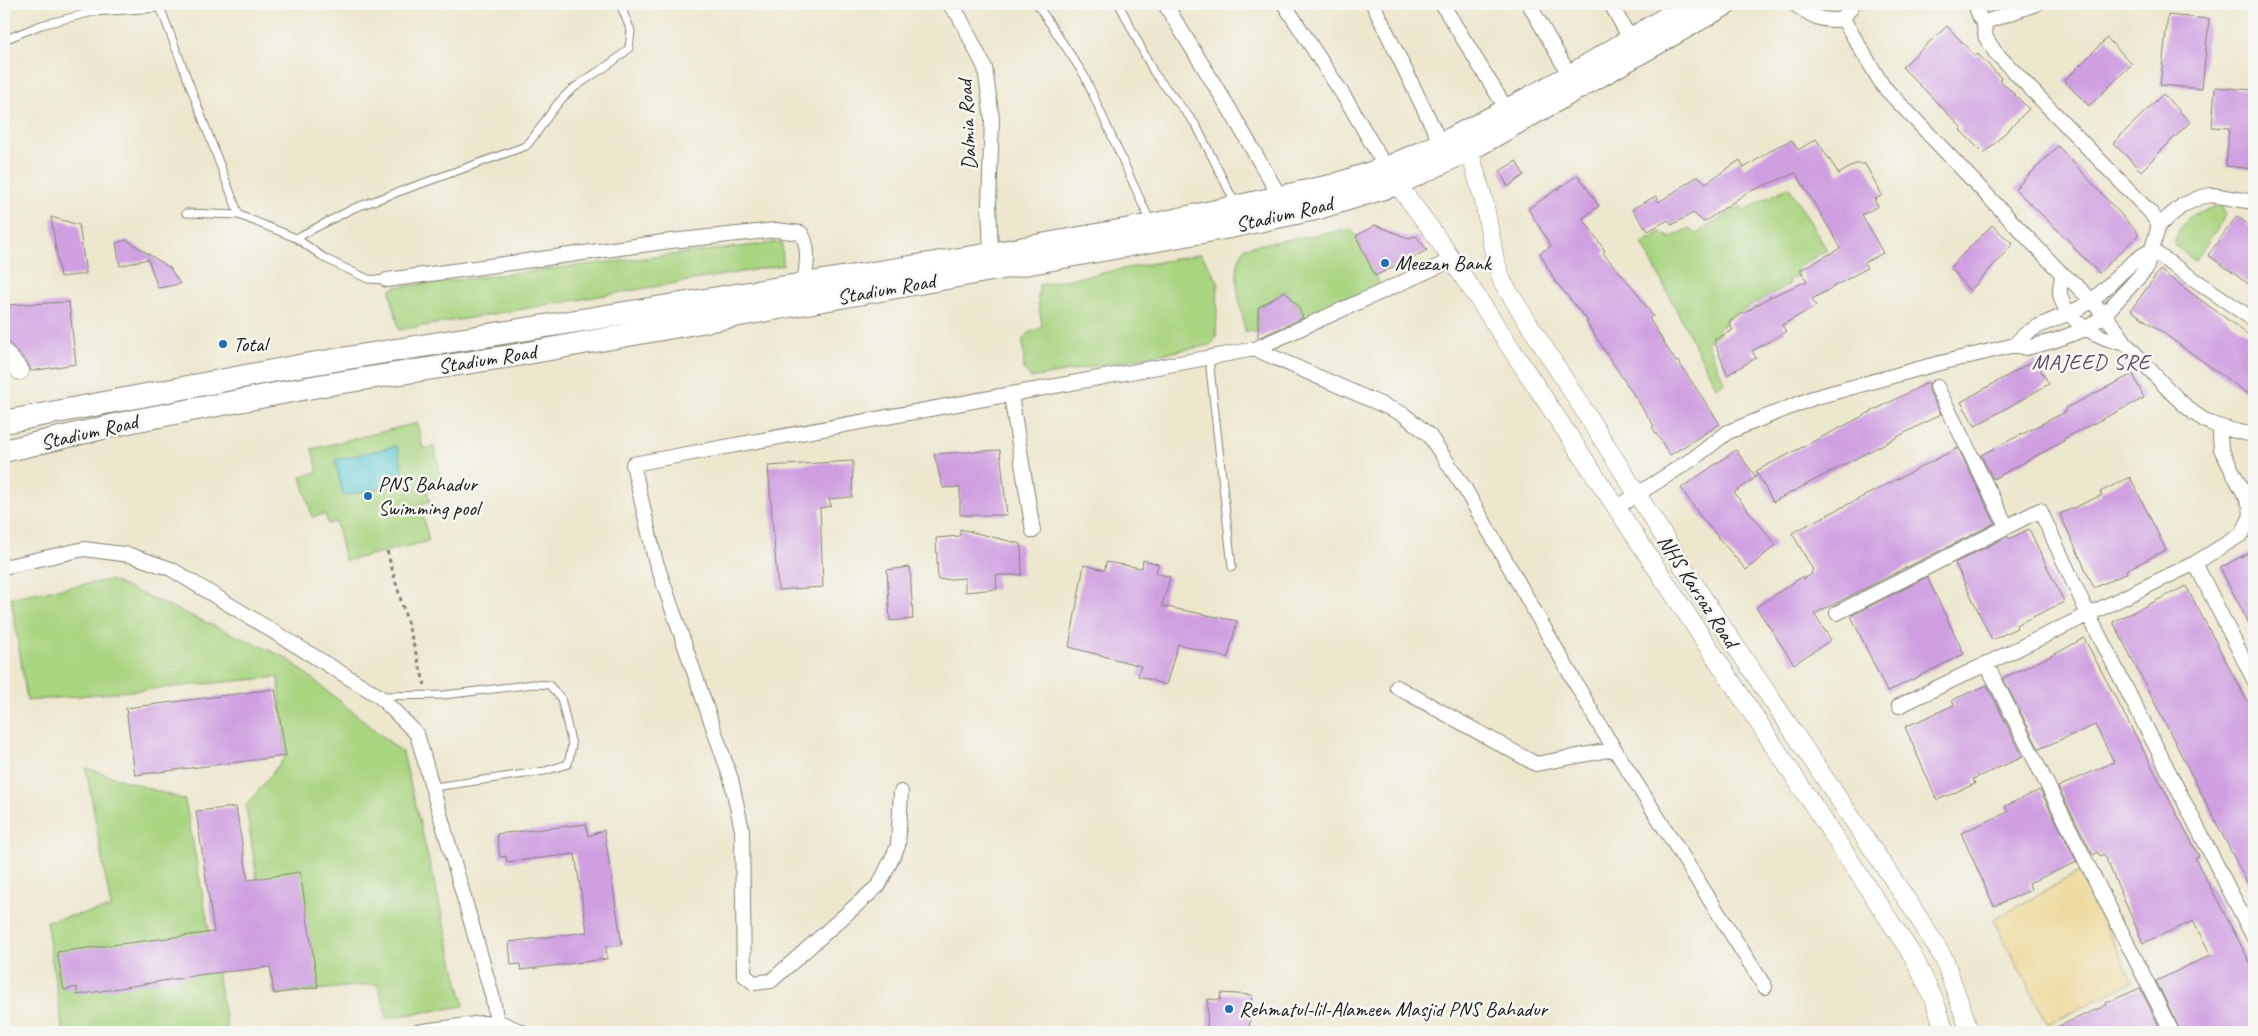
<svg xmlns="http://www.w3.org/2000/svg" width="2258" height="1036" viewBox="0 0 2258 1036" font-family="Caveat,sans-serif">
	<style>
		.green { fill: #a9d480; stroke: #62784e }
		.sand { fill: #eeda9e; stroke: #857b5d }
		.water { fill: #5ecad3; stroke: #3d7378 }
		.building { fill: #cf9fe1 }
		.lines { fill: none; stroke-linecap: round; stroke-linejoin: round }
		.service-casing { stroke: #848275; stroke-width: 9 }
		.minor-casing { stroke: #848275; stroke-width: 16 }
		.tertiary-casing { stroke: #848275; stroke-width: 19 }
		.primary-casing { stroke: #848275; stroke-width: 24 }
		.path { stroke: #848275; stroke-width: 3; stroke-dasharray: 4 4; stroke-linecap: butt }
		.service { stroke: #fff; stroke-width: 7 }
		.minor { stroke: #fff; stroke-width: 14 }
		.tertiary { stroke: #fff; stroke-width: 18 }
		.primary { stroke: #fff; stroke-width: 22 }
		.poi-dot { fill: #1f6fb2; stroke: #f6f6f2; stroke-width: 2 }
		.labels { text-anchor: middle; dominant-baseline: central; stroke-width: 5; stroke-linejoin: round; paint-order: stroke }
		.street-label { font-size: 21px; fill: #1c1c1c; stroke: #f6f6f2 }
		.poi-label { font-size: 21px; fill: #1c1c1c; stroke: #f6f6f2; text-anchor: start }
		.neighbourhood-label { font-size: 22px; letter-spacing: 1px; fill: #5b4a61; stroke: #f6f6f2 }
	</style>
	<rect width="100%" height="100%" fill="#f6f6f2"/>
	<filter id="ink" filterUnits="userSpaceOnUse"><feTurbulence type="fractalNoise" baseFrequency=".02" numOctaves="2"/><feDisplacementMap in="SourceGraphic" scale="10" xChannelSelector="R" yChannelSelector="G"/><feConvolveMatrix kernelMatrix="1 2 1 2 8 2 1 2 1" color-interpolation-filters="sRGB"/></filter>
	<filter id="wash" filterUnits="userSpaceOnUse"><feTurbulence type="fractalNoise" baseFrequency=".0096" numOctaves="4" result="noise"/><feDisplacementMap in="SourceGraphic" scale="20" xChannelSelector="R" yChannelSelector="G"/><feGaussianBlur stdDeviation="1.12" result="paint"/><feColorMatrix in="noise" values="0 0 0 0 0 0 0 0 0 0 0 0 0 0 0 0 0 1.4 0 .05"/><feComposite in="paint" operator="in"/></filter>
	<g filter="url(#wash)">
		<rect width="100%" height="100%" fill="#ede7ce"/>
		<path class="green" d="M1789,187L1827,250L1797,268L1799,276L1788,280L1790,284L1725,320V325L1718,328L1720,333L1707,343L1725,383L1716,387L1642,243L1661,232L1670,238L1690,228L1696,234L1741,206L1744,210Z
			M2221,206L2226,215L2195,261L2174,245C2181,216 2195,212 2221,206Z
			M1351,229L1356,236L1381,287L1304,322L1298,306L1285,291L1258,308V332L1245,331C1241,304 1229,271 1245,247Z
			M782,242L783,265L399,330L390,291L395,287Z
			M1201,254L1218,281L1216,338L1210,345L1031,378L1024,370L1023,339L1029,333L1042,327L1038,299L1039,285Z
			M417,423L423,449L434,446L444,486L427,490L430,501L420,504L429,541L345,561L336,522L328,524L325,514L312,517L301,476L318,472L312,449Z
			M110,580L287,658L403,753L464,1006L387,1018L378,984L274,994L246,806L286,756L278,677L27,701L11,597Z
			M86,768L185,800L228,1032H63L46,921L111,908Z"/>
		<path class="sand" d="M2079,872L2133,982L2048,1024L1993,920Z"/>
		<path class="water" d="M397,446L406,482L343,496L335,460Z"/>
		<g id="blocks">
			<path class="building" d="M2168,15L2209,19L2202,89L2160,85Z
				M1947,26L1975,56L1978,54L2001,78L2000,80L2029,109L1984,154L1960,130L1962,128L1902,67Z
				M2107,38L2132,64L2089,106L2064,81Z
				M2215,87L2254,90V169L2226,166L2229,128L2212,127Z
				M2163,94L2190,122L2141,171L2113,143Z
				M1816,139L1839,174L1855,164H1865L1882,195L1874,200L1878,206L1862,215L1883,253L1864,263L1867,268L1812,299L1816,306L1782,325L1786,332L1752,351L1756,358L1727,375L1714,340L1733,330L1729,322L1770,297L1807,281L1800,270L1841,248L1796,173L1748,192L1704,222L1693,213L1672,225L1668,220L1648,231L1632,209L1656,196L1659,202L1698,176L1706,183L1740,160L1744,168L1776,147L1792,140L1798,150Z
				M2058,146L2139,234L2099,273L2073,247L2074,246L2015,189Z
				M1516,161L1524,175L1508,187L1500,171Z
				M1578,175L1599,206L1583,218L1605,251L1603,253L1634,289L1653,316L1649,318L1676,362L1678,361L1720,424L1670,455L1652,427L1654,426L1586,322L1588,321L1555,281L1540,253L1551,246L1528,209Z
				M2237,216L2254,229V288L2208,255Z
				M51,217L79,225L86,274L60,277Z
				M1375,225L1408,238L1416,236L1427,250L1375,276L1356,236Z
				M1992,225L2013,244L1970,291L1950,267Z
				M127,240L170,268L180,284L158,288L148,259L120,266L116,243Z
				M2160,270L2254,339V398L2131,310Z
				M1285,291L1298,306L1303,318L1258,338V308Z
				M69,302L76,364L31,371L28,364L4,337V305Z
				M2035,360L2049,384L1975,426L1961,402Z
				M2133,374L2144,398L2063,439L2064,441L1993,479L1981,455L2067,411L2066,408Z
				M1929,382V391L1941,414L1773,502L1756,471Z
				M1958,448L1995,523L1814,614L1831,640L1794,664L1756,607L1802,577L1804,579L1812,574L1811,572L1813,570L1792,533Z
				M1000,450L1007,515H960V487L943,488L934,454Z
				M1736,450L1756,477L1734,493L1776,545L1746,570L1700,516L1681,488Z
				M853,461L852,497L829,499L831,506L820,508L823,587L778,590L768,466Z
				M2130,477L2166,550L2126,570L2127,573L2094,588L2060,514L2102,495L2100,492Z
				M960,529L1021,544L1022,575H996L997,589L965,592V578L938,580L936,538L960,536Z
				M2029,529L2064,602L2016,625L2017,628L1992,640L1955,563L2008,536L2009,539Z
				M2248,553L2254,566V633L2220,568Z
				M1143,560L1158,564L1156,573L1170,577L1162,606L1237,621L1228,658L1178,644L1166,685L1138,676L1141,666L1069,647L1084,565L1105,570L1106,562L1142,568Z
				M910,567L913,619L890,621L887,570Z
				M1927,577L1964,654L1887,692L1851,616Z
				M2186,586L2254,714V896L2113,622Z
				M2084,638L2199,856L2195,858L2254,970V1032H2181L2156,981L2211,955L2193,921L2143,943L2104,854L2100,856L2098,852L2093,855L2058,787L2114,762L2095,725L2039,749L2003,678L2057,653Z
				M1987,685L2023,757L1973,779L1975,784L1937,800L1905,727L1954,705L1952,700Z
				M275,689L286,756L135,775L126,708Z
				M2040,790L2077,862L2029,883L2031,890L1994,906L1961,833L2008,812L2005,806Z
				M236,807L248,880L300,872L318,987L274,994L270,967L205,974L77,995V987L64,990L57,952L214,932L196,811Z
				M586,824L588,836L604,830L622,945L606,946L607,959L521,970L520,964L511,965L509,942L587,932L575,854L507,862L506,856L500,857L497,834Z
				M2140,988L2162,1032H2045L2107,1005L2106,1003Z
				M1221,993L1252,995L1249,1032H1207L1208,999L1220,1000Z"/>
		</g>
	</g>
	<g filter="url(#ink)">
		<use href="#blocks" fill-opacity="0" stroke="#848275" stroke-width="1"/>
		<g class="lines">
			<defs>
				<path id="service" d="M159,4L239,215
					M1037,4L1084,75L1151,223
					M1119,4L1154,73L1196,125L1235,203
					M4,40L41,25L93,12L161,8
					M186,213L239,215L296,238L326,259L368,279L387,280
					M296,238L354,208L526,146C543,128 550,108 569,92C588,76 612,66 629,48L631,31L620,4
					M1209,359L1232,567
					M380,696L444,695L534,684L549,685L561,698L572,745L568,764L545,771L434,787"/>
				<path id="minor" d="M949,4L959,16L985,68L992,119L989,204L991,254
					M1165,4L1230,110L1280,197
					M1284,4L1349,104L1386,168
					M1373,4L1441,144
					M1442,4L1507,110
					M1529,4L1570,76
					M1611,4L1630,39
					M1794,4C1812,15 1820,23 1843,19L1853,4
					M1975,4L1980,18L1985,24
					M2036,4L1988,21L1984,27L1986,38L1995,52L2150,212L2159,225
					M1843,19L1883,86L2062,274C2078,284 2117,327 2126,344C2148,366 2182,410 2210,423C2224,429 2239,432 2254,435
					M2151,250L2254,320
					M2062,274C2062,280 2059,288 2060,294C2066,323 2100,339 2126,344
					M387,280L671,241L776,230L801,233C811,249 806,267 804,285
					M2015,345C2032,321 2068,319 2091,301C2114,283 2124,265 2151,250
					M1255,349L1403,414L1429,435L1465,489L1600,726L1765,987
					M1937,387L2007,527
					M1011,395L1033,531
					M1616,508L1694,458L1728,432L1813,398L1936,364L2015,345L2026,348L2053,341L2086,329L2103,316L2146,269L2159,225L2183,205L2201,197L2212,195L2254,202
					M2195,563L2254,680
					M4,567L84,549L130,555L171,569L379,696L417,734L492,995L499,1032
					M1837,613L2040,510L2088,614L2254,938
					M1986,663L2172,1032
					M1397,687L1536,764L1614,749
					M1899,706L2195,563L2242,534L2251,516L2250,505L2221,449L2220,436L2221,427
					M901,792L898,846L879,885L771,981L754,983L744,975L742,830L731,779L655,559L633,464L1255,349L1452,260
					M416,1032L497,1021L522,1032"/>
				<path id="tertiary" d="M1469,150L1484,201L1495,260L1503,283L1705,601L1915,912L1944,959L1970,1032
					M1397,184L1431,229L1479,300L1913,956L1935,1002L1945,1032
					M4,353L20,371"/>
				<path id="primary" d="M4,422L304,365L991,254L1152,225L1335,185L1386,168L1441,144L1507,110L1570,76L1690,4
					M4,451L133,421L318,386L511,356L1230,227L1315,209L1397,184L1469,150L1726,4"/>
			</defs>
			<use href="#service" class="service-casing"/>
			<use href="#minor" class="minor-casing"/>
			<use href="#tertiary" class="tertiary-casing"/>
			<use href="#primary" class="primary-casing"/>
			<path class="path" d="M387,551L425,685"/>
			<use href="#service" class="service"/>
			<use href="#minor" class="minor"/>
			<use href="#tertiary" class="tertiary"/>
			<use href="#primary" class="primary"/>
		</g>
	</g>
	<g class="poi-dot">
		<circle cx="1385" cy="263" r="5"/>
		<circle cx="223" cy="344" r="5"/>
		<circle cx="368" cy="496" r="5"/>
		<circle cx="1229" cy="1009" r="5"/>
	</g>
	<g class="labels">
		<g class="street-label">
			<text transform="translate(967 125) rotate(-93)">Dalmia Road</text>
			<text transform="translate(1284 214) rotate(-13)">Stadium Road</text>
			<text transform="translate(886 289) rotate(-10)">Stadium Road</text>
			<text transform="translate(487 359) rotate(-9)">Stadium Road</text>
			<text transform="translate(89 432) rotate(-13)">Stadium Road</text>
			<text transform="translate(1698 591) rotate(57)">NHS Karsaz Road</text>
		</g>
		<g class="poi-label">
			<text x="1395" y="263">Meezan Bank</text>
			<text x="233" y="344">Total</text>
			<text x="378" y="484">PNS Bahadur<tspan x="378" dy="24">Swimming pool</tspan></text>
			<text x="1239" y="1009">Rehmatul-lil-Alameen Masjid PNS Bahadur</text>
		</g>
		<g class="neighbourhood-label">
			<text x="2091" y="362">MAJEED SRE</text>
		</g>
	</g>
	<rect width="2258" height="1036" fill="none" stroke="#f6f6f2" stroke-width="20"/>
</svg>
